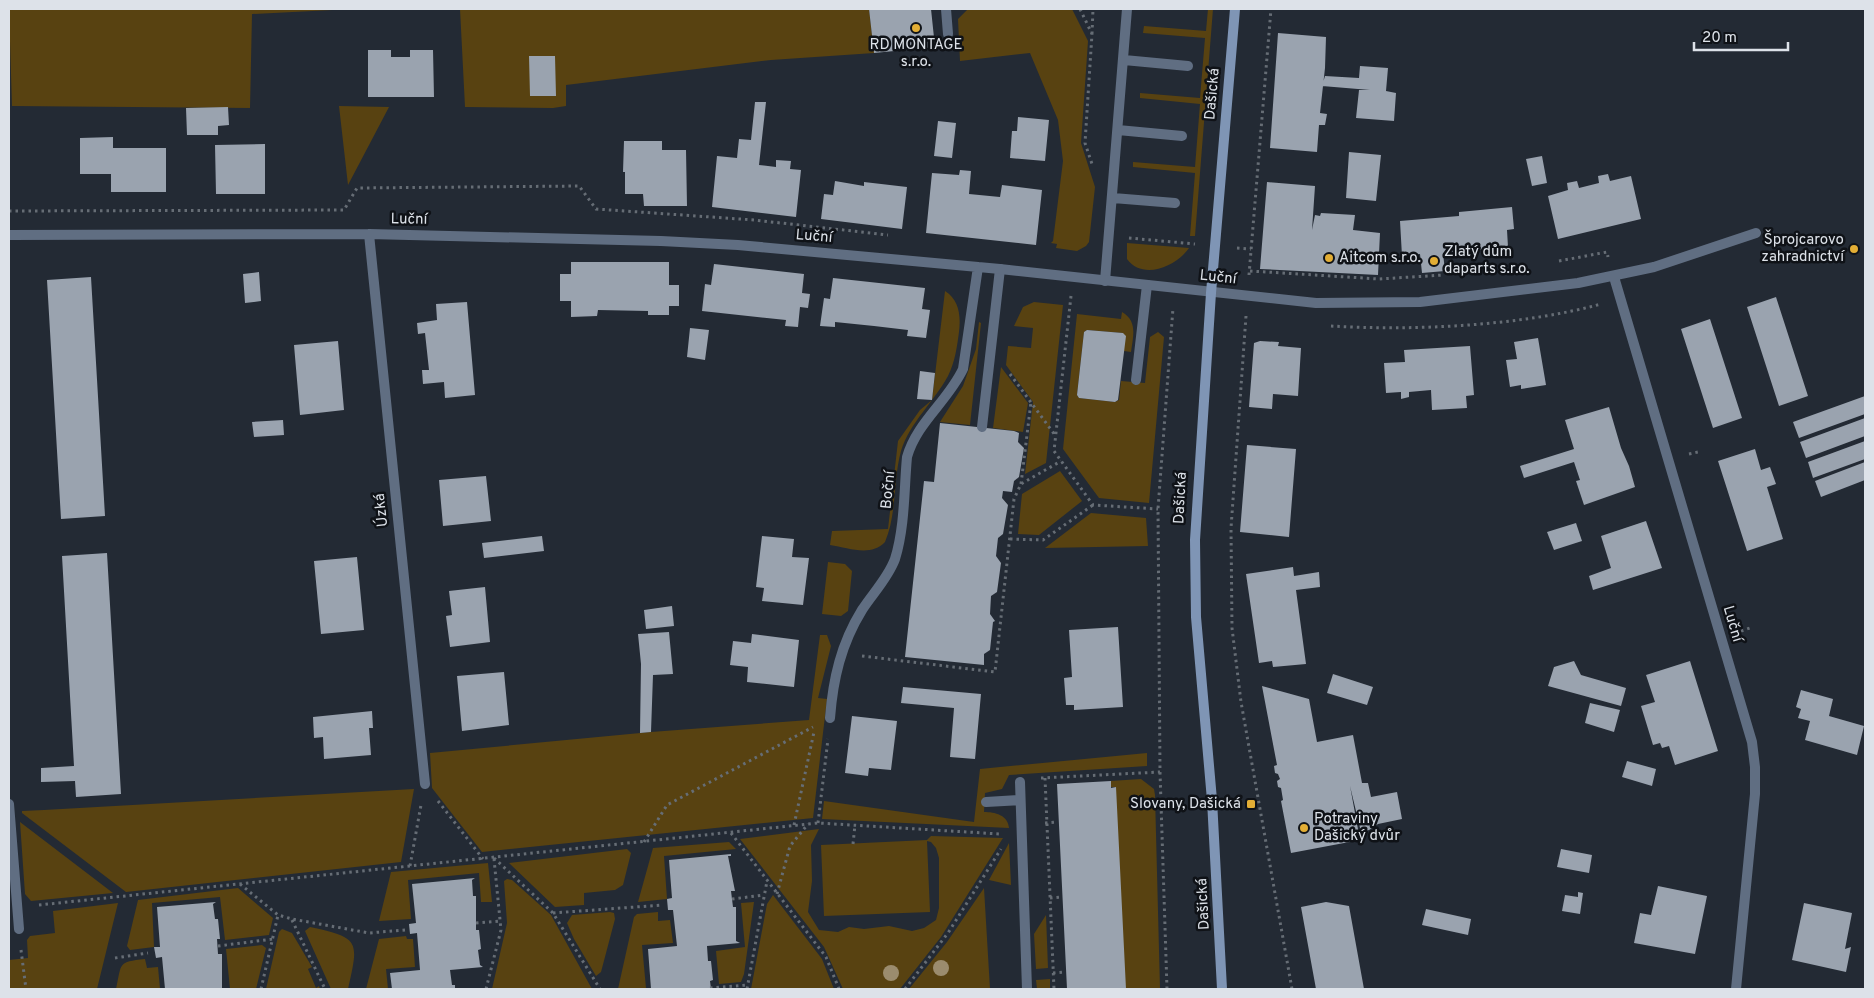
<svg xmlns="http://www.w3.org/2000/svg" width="1874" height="998" viewBox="0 0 1874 998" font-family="Overpass,sans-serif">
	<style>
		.green { fill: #584211 }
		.building { fill: #9aa3af }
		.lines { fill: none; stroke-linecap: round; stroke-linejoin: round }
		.path { stroke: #666d75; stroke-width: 3; stroke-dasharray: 2.5 4; stroke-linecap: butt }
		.service { stroke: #606e82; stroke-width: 10 }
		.minor { stroke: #606e82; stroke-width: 10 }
		.secondary { stroke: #7f95b5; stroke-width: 10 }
		.tree { fill: #9b8c6e }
		.poi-dot { fill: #e3ae35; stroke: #0f1217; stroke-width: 2 }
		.labels { text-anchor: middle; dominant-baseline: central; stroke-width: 5; stroke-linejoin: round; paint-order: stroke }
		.poi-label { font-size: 15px; fill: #dde2e9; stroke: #0f1217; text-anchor: start }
		.street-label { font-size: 15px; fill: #dde2e9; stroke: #0f1217 }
	</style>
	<rect width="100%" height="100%" fill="#232a34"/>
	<path class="green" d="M9,9H352L252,14L250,108L12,106Z
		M460,9H869L874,53L771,60L566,85V106L553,108L465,107Z
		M968,9H1072L1088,41L1081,143L1095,187L1089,242L1086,246L1077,251L1056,248L1057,244L1051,243L1053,241L1063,161L1058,120L1030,53L960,61L958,19Z
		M1208,9H1213L1195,236H1190L1195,173L1133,167V162L1195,167L1200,104L1140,98V93L1200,98L1205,38L1143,33L1144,26L1206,31Z
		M339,106L389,107L348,185Z
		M1127,243L1189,248C1177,266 1143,281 1127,259Z
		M945,291C959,300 961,315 959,332C957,347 955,362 948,376C934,402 910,422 901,451C893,480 897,514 885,542C871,557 849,548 830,545L832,531L888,529L898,441L920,410L932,400Z
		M1034,302L1063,305L1046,463L1025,474L1033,402L1006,365L1008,346L1031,348L1033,328L1014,326L1023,307Z
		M1122,312C1138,321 1133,337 1131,352L1124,351L1123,333L1087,330L1084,332L1077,395L1079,398L1115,402L1119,400L1121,381L1145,383L1150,337L1158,332L1164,337L1149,503L1099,498L1063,449L1077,314L1121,319Z
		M979,322L981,323L970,425L940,422L963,386L976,349Z
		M1001,367L1028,403L1023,432L993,428Z
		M1060,471L1082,501L1039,535L1018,534L1022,494Z
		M1091,513L1146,518L1148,546L1045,548Z
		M828,562L845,564L852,571L848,611L841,616L822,614Z
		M820,635H827L831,646L818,698L827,699L813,818L482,852L432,788L430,753L651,732L809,720Z
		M1147,753V766L1009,775L1002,789L985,793L984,812C995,812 1008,815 1009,828L822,819L824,801L974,822L980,769Z
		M1141,779L1154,789L1155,795L1160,989H1125L1115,787H1110V781Z
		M414,789L401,862L126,892L22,813V811L44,810Z
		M20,822L113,893L31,901L25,894Z
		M819,829L811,845L812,881L808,912L819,930L838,932L849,927L864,929L889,926L912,931L924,928L936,920L939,908V858L936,848L931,842L927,841L930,912L824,916L821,845L927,840L931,836L1003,838L941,937L900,989H843L824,947L740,839Z
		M729,842L736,849L664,856L667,899L638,902L653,848Z
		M1009,843L1011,885L989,880Z
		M627,849L631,853L623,885L615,890L584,893V905L555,907L509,863Z
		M488,863L492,902H481L479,873L408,880L411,919L379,921L391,872Z
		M507,879L512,880L551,915L592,989H492L507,923L504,881Z
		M238,888L273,918L269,935L225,940L220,897L152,903L154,947L130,950L127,946L138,900Z
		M984,888L990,989H909L947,942Z
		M773,895L822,959L834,989H751L767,904Z
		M754,902L744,974L741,982L719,984L716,951L745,947L741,903Z
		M118,903L97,989H9V960L28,958L27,940L30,936L55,933L53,911Z
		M610,912L614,913L615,919L601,972L596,976L574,939L567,923L572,915Z
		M658,912V921L670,920L673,943L642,945L646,988L618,989L634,917L637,914Z
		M1046,915L1048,968L1036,969L1034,934Z
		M310,927C360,938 359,940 348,989H331L305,931Z
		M282,929L292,933L312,967L308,969L316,988L319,986L320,989H266L279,932Z
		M406,936L407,939H413L415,967L386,969L388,989H366L379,939Z
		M262,945L266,948L256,989H230L226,949Z
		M145,959L147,968L158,967L160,989H116C122,963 117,962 145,959Z
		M1050,979V989H1037L1036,980Z"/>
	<path class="building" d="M869,9H931L935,47L874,53Z
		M1278,33L1326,37L1325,68L1320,113L1327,114L1325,125H1319L1317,152L1270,148Z
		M368,50H391V57H410V50H433L434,97H368Z
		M529,56H555L556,96H530Z
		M1360,66L1388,68L1386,91L1396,93L1394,121L1356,118L1359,90H1370L1322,86L1325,76L1359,78Z
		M755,102H766L759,165L776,167V160L791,161L790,169L801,170L796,217L712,207L717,156L737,158L739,139L751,140Z
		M228,107L229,125L218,126V135H187L186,108Z
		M1018,117L1049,120L1045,161L1010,158L1012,131H1017Z
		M938,121L956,123L952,158L934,156Z
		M113,137V148H166V192H111V174H80V138Z
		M624,141H662V150H686L687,206H644L643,194H625V172H623Z
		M265,144V194H216L215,145Z
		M1349,152L1381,155L1376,201L1346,198Z
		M1542,156L1547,183L1532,186L1526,159Z
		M960,170L971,171L969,194L1000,197L1002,185L1042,190L1036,245L926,233L932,173L959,175Z
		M1608,174L1610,181L1631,176L1641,219L1558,239L1548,196L1568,190L1567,183L1577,181L1579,188L1599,183L1598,176Z
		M835,181L864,186V182L907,187L902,229L821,219L824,194L833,195Z
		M1267,182L1315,186L1312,230L1315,215L1320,216L1321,213L1355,215L1353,230L1380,233L1378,275L1260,269Z
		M1512,207L1514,229L1507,230L1508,247L1443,253L1445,271L1422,273L1420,254L1402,256L1400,221L1459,216V212Z
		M571,262H669V285H679V306H669V315H648V311L598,310L597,316L571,317V301H560V274H571Z
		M714,264L804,274L802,293L810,294L808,308L800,307L798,327L785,326L786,320L702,311L705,284L711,285Z
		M259,272L261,301L245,303L243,274Z
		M91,277L105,516L61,519L47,280Z
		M833,278L925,288L922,309L930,310L926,338L907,336L908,330L874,326L835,322V327L820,326L824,298L830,299Z
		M1776,297L1808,396L1779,406L1747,307Z
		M467,302L475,395L445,398L444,382L423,384L422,370H429L425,333L418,334L417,323L437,320L436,304Z
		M1710,319L1742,418L1713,428L1681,329Z
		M690,328L709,330L705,360L687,357Z
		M1087,330L1123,333L1126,336L1118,400L1115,402L1079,398L1077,395L1084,332Z
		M1538,338L1546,385L1521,389V385L1510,387L1506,360L1517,359L1514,342Z
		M338,341L344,410L300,415L294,345Z
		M1260,341L1279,342L1278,346L1301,348L1298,396L1273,394L1272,409L1249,407L1254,343Z
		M1470,346L1474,395L1466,396L1467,408L1432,410L1431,390L1409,392V397L1401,399V392L1386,393L1384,363L1405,362L1404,350Z
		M920,371L935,373L932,400L917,399Z
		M1865,396V414L1799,438L1793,422Z
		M1609,407L1621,448L1629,466L1635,487L1584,505L1576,481L1580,480L1574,462L1524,478L1520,466L1574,449L1565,420Z
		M1865,418V436L1806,458L1800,442Z
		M283,420L284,435L254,437L252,422Z
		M940,423L1014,431L1019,433L1018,442L1024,448L1019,477L1014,481L1012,492L1003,491L1002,498L1008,505L1003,534L998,538L996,556L1001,563L997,592L991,596L990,614L995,621L993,622L990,650L984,654V665L905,657L924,481L934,482Z
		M1865,441V459L1813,478L1808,462Z
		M1247,445L1296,449L1289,537L1240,532Z
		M1755,449L1761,470L1770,467L1776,484L1767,487L1783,539L1747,551L1718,461Z
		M1865,462V480L1821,497L1815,481Z
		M486,476L491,521L443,526L439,480Z
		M1646,521L1662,568L1593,590L1589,576L1611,568L1601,536Z
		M1576,523L1582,541L1554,550L1547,532Z
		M542,536L544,551L484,558L482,543Z
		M762,536L794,539L792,557L809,558L803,605L762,601L764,588L756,587Z
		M107,553L121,794L76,797L75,781L41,782V768L74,766L62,556Z
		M357,557L364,630L321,634L314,561Z
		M1293,567L1294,576L1319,572L1320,587L1296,590L1306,664L1273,667L1272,661L1259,663L1246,574Z
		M485,587L490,642L450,647L446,616L452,615L449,591Z
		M672,606L674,626L646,629L644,610Z
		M1118,627L1123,707L1074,710V705H1066L1064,678L1072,677L1069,630Z
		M669,632L673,674L653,675L651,732L640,733L641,664L638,634Z
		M752,634L799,640L794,687L747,682L748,667L730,665L733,641L751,643Z
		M1574,661L1581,675L1626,688L1621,706L1548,686L1554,667Z
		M1690,661L1718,751L1675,765L1669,746L1662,748L1660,743L1653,745L1641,706L1655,702L1646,675Z
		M504,672L509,725L462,731L457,676Z
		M1333,674L1373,687L1367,705L1327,693Z
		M1262,686L1309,699L1317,742L1353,735L1362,783H1368L1371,797L1397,792L1402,819L1378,824L1369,830L1361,832L1350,786L1360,840L1291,853L1281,801L1283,800L1281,788L1278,787L1277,781L1280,779L1278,774L1275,773L1274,766L1277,765Z
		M903,687L981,694L975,759L950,757L954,708L901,703Z
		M1801,690L1833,699L1829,716L1864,726L1857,755L1805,740L1810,721L1798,718L1801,709L1796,707Z
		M1590,703L1620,710L1614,732L1585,723Z
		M372,711L373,728H369L371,755L324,759L323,737L314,738L313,717Z
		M852,716L897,721L891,770L869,768L868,776L845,773Z
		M1627,761L1656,769L1652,786L1622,777Z
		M1111,781V788L1116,787L1126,989H1067L1057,784Z
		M1561,849L1592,855L1589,873L1557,867Z
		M731,854V856H728L735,891H731L733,907H736V941L740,943L707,946L708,961H711L713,980L710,981L711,989H651L648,949L677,946L673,910H668L667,899L672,898L669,860Z
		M475,878L472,880L473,896H476V930H479L481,949L478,950L480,965L483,967L450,970L452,985H455V989H392L390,973L420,970L417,933L410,934L409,924L416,923L412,884Z
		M1658,886L1707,896L1695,954L1634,943L1640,913L1651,915Z
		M1578,892L1583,893L1580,914L1562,911L1565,895L1578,897Z
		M216,902L213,904L215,919H218L220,939H217L218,954H222V989H165L162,957L156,958L154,947H160L157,907Z
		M1326,902L1349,906L1364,989H1316L1301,907Z
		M1804,903L1852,913L1845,949L1851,947L1846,972L1792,960Z
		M1426,909L1471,919L1468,935L1422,925Z"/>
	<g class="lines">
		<path class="path" d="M1080,9L1092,34L1085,143L1092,164
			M1092,34L1093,9
			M9,211L344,210L357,188L579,186L596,209L754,220L888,235
			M1129,238L1195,244
			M1237,248L1251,249
			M1559,261L1607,252L1608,257
			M1250,271L1379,279L1444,275
			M1249,275L1271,9
			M1071,296L1054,451L1093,505L1158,509
			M1246,316L1231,528L1232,628L1241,702L1292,989
			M1331,326C1413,331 1521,326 1601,304
			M1010,374L1055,435
			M1689,454L1698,452
			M1021,484L1031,402
			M1010,539L1043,540L1093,505
			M1741,631L1750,628
			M862,656L995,672L1014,499L1021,484L1061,461
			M1041,778L1160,772
			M1045,778L1054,989
			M438,801L483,859
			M818,823L828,739
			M1045,823L1057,822
			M794,825L814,732
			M731,833L826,957L839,989
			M644,842L667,805L813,727
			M853,844L855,825
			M494,858L553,913L600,989
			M410,866L421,805
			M240,884L278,915L292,919L369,933L405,930
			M777,894L790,846L808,824
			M1050,898L1061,897
			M732,899L764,895
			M39,905L818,823L1000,834
			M553,913L663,905
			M292,920L325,989
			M476,923L500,921
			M218,946L273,939
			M21,950L26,989
			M115,958L148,953
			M1053,973L1065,972
			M710,988L747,985
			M261,989L278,915
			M486,989L501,930L494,859
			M747,989L767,881
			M905,989L948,933L1001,849
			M1167,989L1160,772L1158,509L1173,308"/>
		<path class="service" d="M1124,60L1188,66
			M1118,130L1182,136
			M1113,198L1175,203
			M1105,281L1127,9
			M1136,380L1147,285
			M982,427L1000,269
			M1020,782L1027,989
			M986,802L1020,800"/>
		<path class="minor" d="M946,9L948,34
			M369,234L425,784
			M9,235L369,234L661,241L738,245L1000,269L1316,303L1420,302L1578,283L1654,267L1756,233
			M1614,277L1752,742L1755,767V794L1736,989
			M830,718C833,679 841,644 862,610C873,593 888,578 895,559C905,527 904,489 907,457C917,422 948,401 963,369L978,267
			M9,804L19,929"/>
		<path class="secondary" d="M1222,989L1212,800L1196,617L1195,540L1211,293L1235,9"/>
	</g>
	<g class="tree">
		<circle cx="941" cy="968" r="8"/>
		<circle cx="891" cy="973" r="8"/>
	</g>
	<g class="poi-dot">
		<circle cx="916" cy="28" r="5"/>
		<circle cx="1854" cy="249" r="5"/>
		<circle cx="1329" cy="258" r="5"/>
		<circle cx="1434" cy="261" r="5"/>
		<rect x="1246" y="799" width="10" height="10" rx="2.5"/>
		<circle cx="1304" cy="828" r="5"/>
	</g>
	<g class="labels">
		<g class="poi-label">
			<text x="916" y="45" text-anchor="middle">RD MONTAGE<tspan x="916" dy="17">s.r.o.</tspan></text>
			<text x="1844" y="240" text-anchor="end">Šprojcarovo<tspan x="1844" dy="17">zahradnictví</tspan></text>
			<text x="1444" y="252">Zlatý dům<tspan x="1444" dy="17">daparts s.r.o.</tspan></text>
			<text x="1339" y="258">Aitcom s.r.o.</text>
			<text x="1241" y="804" text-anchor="end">Slovany, Dašická</text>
			<text x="1314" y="819">Potraviny<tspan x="1314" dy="17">Dašický dvůr</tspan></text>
		</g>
		<g class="street-label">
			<text transform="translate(1213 94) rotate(-85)">Dašická</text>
			<text transform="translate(409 220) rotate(1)">Luční</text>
			<text transform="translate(814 237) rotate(5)">Luční</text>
			<text transform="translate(1218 278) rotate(6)">Luční</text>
			<text transform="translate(889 490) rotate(-84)">Boční</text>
			<text transform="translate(1181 498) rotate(-87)">Dašická</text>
			<text transform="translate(382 510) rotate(-96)">Úzká</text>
			<text transform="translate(1732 624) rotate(74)">Luční</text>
			<text transform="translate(1204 904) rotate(-93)">Dašická</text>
		</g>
	</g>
	<rect width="1874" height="998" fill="none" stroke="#dde2e9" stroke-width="20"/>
	<path d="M1694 42v8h94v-8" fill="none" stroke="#dde2e9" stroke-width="2.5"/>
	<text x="1702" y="42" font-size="15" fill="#dde2e9" stroke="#0f1217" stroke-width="4" paint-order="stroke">20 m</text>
</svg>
